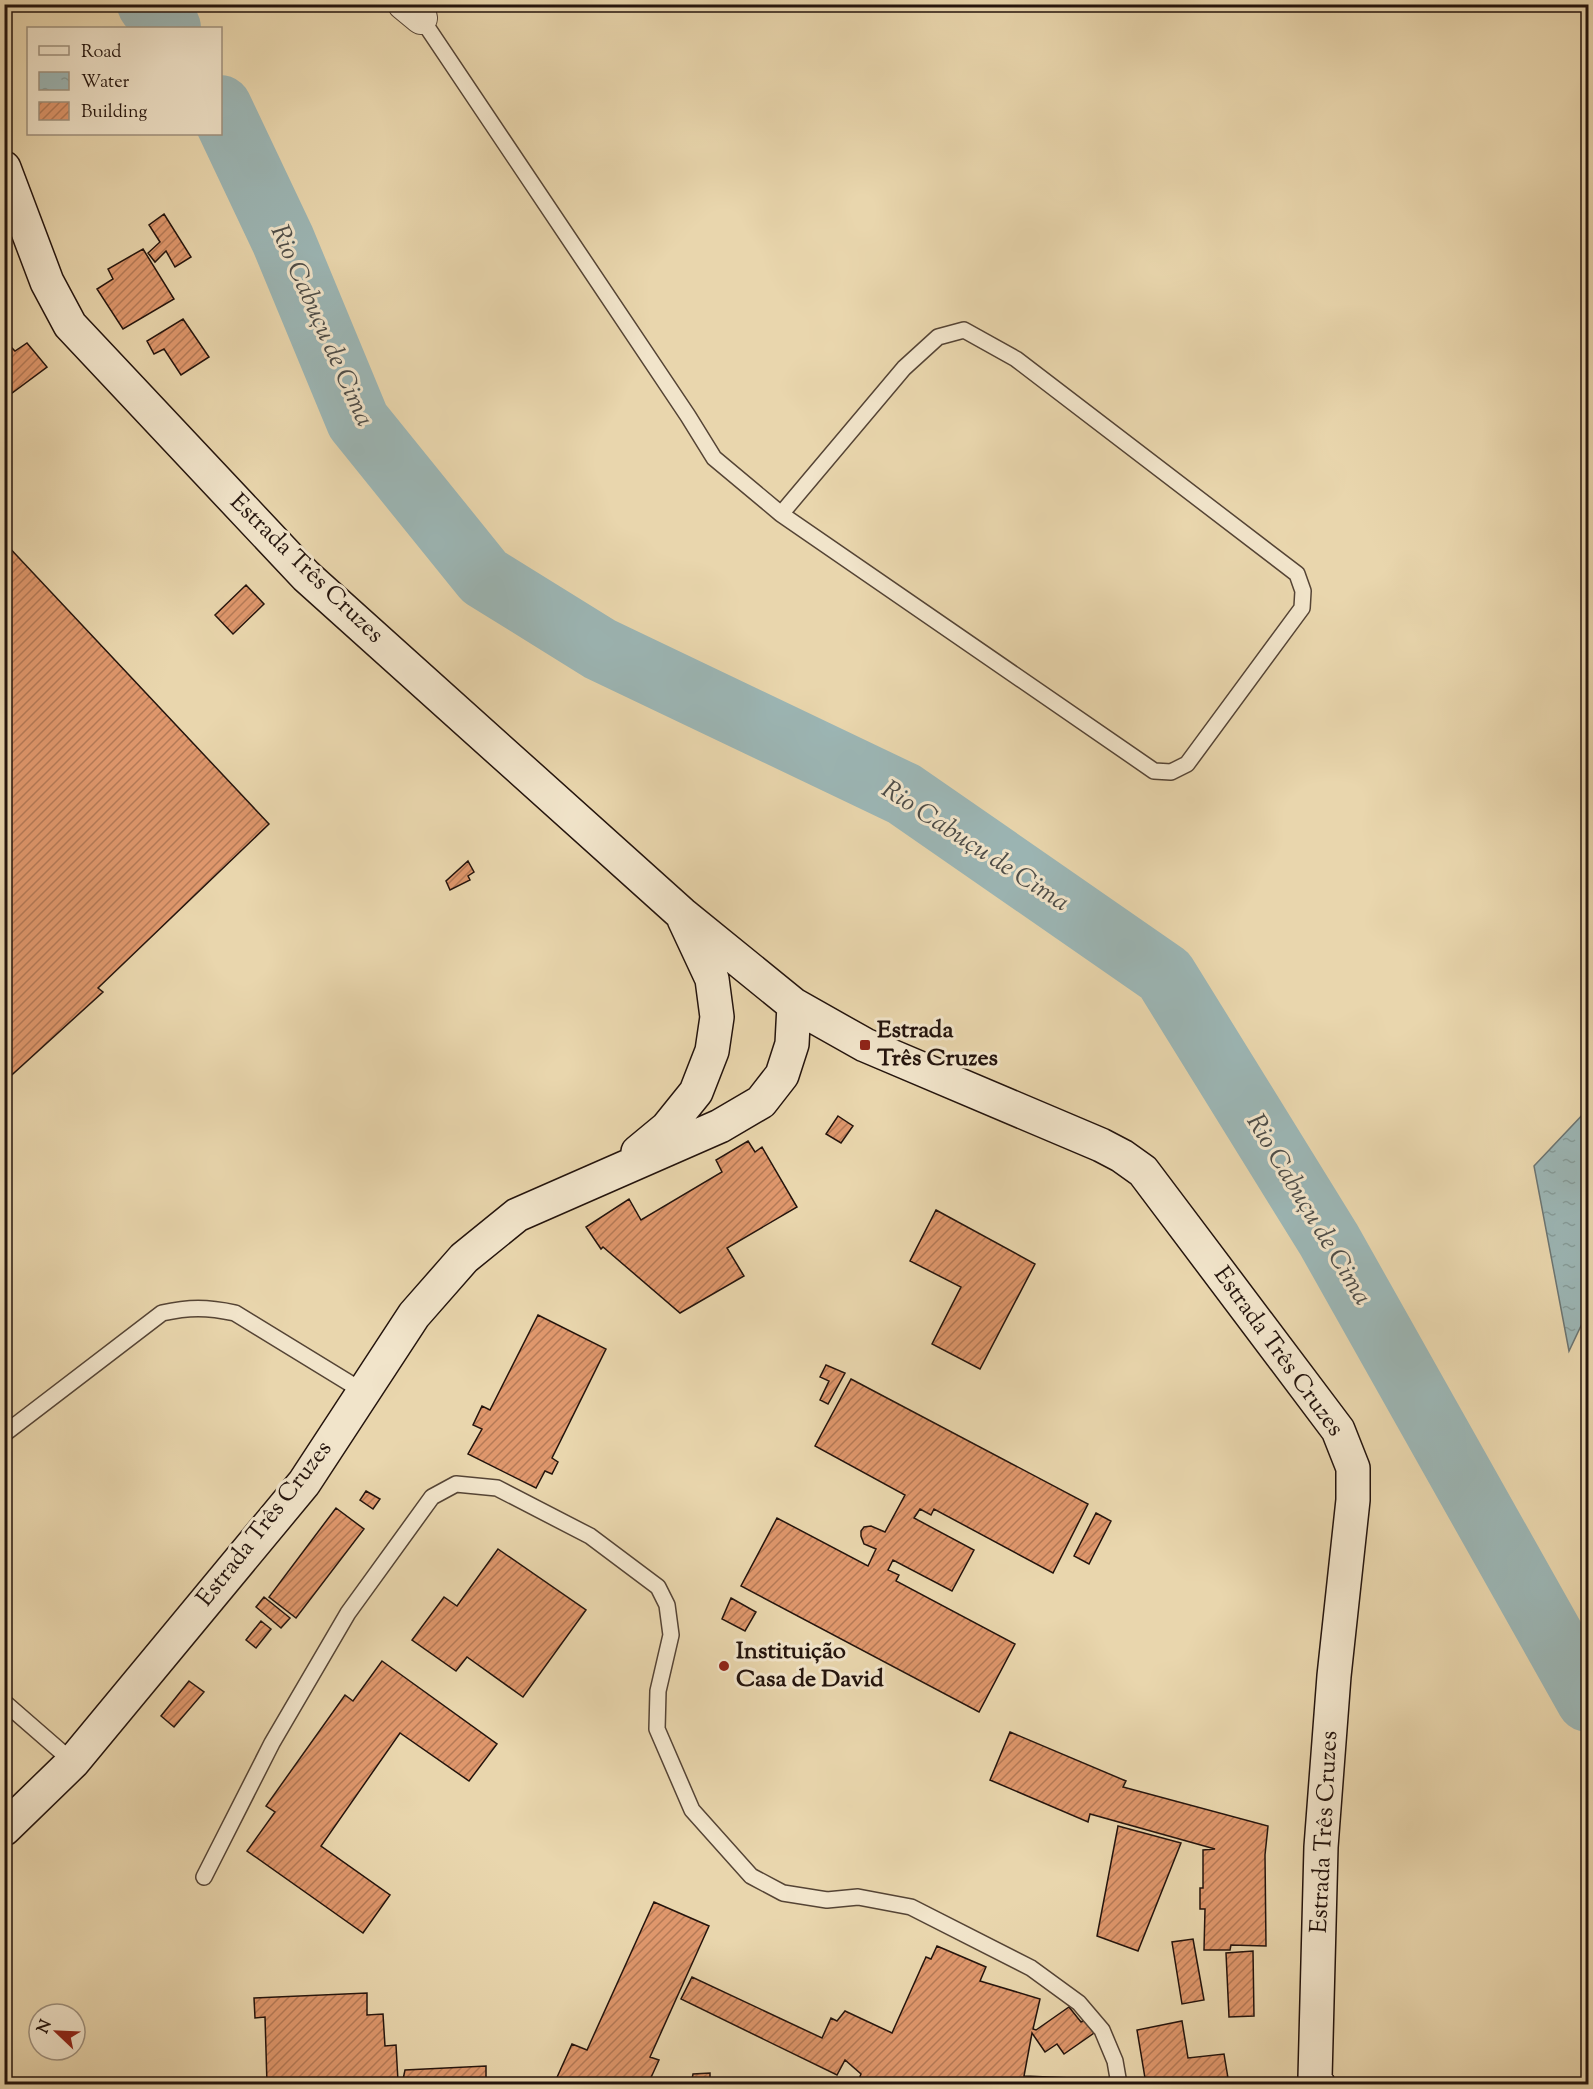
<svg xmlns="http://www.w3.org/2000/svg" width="1593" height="2089" viewBox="0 0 1593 2089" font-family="'Sorts Mill Goudy',serif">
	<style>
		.water { fill: url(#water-ripples); stroke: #6c7572; stroke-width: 1.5 }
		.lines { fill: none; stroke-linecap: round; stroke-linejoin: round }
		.river { stroke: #9cb6b5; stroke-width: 64 }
		.building { fill: url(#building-hatch); stroke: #24140d; stroke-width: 1.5 }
		.lane-casing { stroke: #554435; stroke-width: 18 }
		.street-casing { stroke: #554435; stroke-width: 34 }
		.secondary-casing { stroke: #24140d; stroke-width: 36 }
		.lane { stroke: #f1e4ca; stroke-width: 15 }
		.street { stroke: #f1e4ca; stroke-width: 32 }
		.secondary { stroke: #f1e4ca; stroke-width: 33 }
		.poi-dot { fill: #8f2418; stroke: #f1e4ca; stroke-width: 2 }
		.labels { text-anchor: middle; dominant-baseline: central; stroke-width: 6; stroke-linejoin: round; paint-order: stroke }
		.street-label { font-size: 24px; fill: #24140d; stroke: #f1e4ca }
		.poi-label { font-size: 24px; font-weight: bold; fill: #24140d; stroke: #f1e4ca; text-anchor: start }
		.water-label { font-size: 26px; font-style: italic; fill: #4e4d48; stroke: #f1e4ca }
	</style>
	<defs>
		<pattern id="water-ripples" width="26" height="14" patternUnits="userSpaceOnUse" patternTransform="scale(1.5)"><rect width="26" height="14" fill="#9cb6b5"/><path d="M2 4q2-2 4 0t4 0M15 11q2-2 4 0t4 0" fill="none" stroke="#869c9a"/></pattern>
		<pattern id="building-hatch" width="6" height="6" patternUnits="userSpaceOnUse" patternTransform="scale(1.5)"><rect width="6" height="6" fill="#df976c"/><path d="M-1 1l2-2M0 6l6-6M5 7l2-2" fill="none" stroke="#b57a57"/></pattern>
	</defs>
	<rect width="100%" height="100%" fill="#e9d6ad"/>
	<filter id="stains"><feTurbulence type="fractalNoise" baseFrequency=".00333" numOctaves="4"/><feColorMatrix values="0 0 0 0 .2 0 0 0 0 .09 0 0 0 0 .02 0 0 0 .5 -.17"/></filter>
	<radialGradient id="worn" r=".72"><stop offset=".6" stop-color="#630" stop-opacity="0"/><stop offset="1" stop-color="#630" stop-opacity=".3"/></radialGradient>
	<path class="water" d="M1588,1109V1311L1569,1351L1534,1166Z"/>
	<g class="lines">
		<path class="river" d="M149,4L169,28
			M220,107L283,240L358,421L484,577L600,649L904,794L1165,975L1329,1240L1588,1700"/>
	</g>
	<path class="building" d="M164,214L191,257L175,267L166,251L155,262L148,253L160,242L149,225Z
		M143,249L174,299L123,329L97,289L113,279L108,269Z
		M183,319L209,357L181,375L164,349L154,354L147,341Z
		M27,343L47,367L4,399V348L9,345L15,351Z
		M4,542L269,824L98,988L103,992L4,1082Z
		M246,585L264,604L233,634L215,615Z
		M468,861L474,872L468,876L470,880L450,890L446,881Z
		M838,1116L853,1126L841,1143L826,1134Z
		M748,1141L755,1152L762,1147L797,1207L727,1248L744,1276L680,1313L603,1247L601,1249L586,1227L629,1199L641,1220L722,1172L716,1160Z
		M936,1210L1035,1264L980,1369L932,1344L961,1287L910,1261Z
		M538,1315L606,1349L552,1458L558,1462L552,1474L545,1471L536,1488L468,1454L482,1429L473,1425L482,1406L490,1410Z
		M826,1365L845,1373L828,1404L820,1400L829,1381L820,1377Z
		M851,1379L1088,1504L1053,1573L934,1509L931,1515L920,1509L914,1518L974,1550L952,1591L893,1560L888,1570L899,1575L896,1581L1015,1644L979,1712L741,1586L777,1518L868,1566L876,1549L864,1544L861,1536V1531L864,1527L871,1526L885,1532L905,1495L815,1446Z
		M366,1491L380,1499L373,1509L360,1500Z
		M336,1508L364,1529L296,1618L269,1597Z
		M1096,1513L1111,1521L1089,1564L1074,1556Z
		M498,1549L586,1610L523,1697L467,1657L456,1671L412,1640L444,1597L457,1606Z
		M264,1597L290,1618L281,1628L256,1607Z
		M731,1598L756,1612L745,1631L722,1619Z
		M261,1621L271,1629L256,1648L246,1640Z
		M382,1661L497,1744L469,1781L400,1733L321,1846L390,1895L363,1933L247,1851L275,1812L266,1806L345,1695L353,1701Z
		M189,1681L204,1692L174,1727L161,1716Z
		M1010,1732L1126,1781L1123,1787L1268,1826L1265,1855L1266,1946L1231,1945L1230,1950H1204L1205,1909H1200V1888H1203V1850L1215,1849L1090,1814L1088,1822L990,1780Z
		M1118,1826L1181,1843L1138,1951L1097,1936Z
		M654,1902L709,1926L650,2057L659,2060L648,2084H554L572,2044L587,2050Z
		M1193,1939L1204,2000L1182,2004L1172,1942Z
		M937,1946L986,1967L980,1981L1040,1999L1033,2029L1036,2030L1069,2007L1081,2022L1086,2019L1094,2033L1064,2054L1057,2044L1045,2052L1032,2033L1024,2076L1097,2079L1099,2084H869L859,2079L861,2074L845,2060L837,2075L681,1999L692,1977L822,2038L831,2018L837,2021L845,2011L892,2033L926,1957L931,1959Z
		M1253,1951L1254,2016L1229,2017L1226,1953Z
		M367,1993V2015L383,2014L385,2046L396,2045L398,2081L387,2082V2084H267L265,2017L255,2018L254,1998Z
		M1182,2021L1188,2058L1224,2054L1229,2084H1146L1137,2030Z
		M486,2066V2084H402L405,2070Z
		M710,2073V2084H671H691L693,2074Z"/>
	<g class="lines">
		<defs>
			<path id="lane" d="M421,18L688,416L714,458L781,514L1154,771L1171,772L1187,764L1302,608L1303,591L1297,574L1016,359L964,330L938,337L904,368L781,514
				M4,1434L162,1313C189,1307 207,1307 235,1313L364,1392
				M4,1702L73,1762
				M204,1877L272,1743L348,1613L432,1497L456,1484L497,1488L590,1536L658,1587L667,1605L671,1635L658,1691L657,1729L692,1810L751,1876L783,1893L827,1900L858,1897L911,1907L1031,1968L1079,2003L1102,2030L1115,2061L1119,2084"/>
			<path id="street" d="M404,4L421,18"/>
			<path id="secondary" d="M4,168L47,282L70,325L306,576L682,914L794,1005L865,1045L1101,1145L1122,1156L1143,1171L1338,1430L1353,1468V1500L1334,1676L1321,1847L1315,2078L1318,2084
				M638,1152L667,1128L696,1092L712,1051L717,1017L712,979L684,919
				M4,1829L73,1762L304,1483L414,1315L464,1258L517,1215L720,1126L761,1102L782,1075L792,1044L794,1005"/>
		</defs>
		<use href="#lane" class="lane-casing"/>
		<use href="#street" class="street-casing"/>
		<use href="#secondary" class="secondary-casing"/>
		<use href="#lane" class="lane"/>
		<use href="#street" class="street"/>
		<use href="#secondary" class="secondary"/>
	</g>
	<g class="poi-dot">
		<rect x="859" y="1039" width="12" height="12" rx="3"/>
		<circle cx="724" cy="1666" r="6"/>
	</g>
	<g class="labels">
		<g class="street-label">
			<text transform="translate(306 569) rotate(44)">Estrada Três Cruzes</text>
			<text transform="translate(1278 1352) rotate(54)">Estrada Três Cruzes</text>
			<text transform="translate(265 1524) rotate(-52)">Estrada Três Cruzes</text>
			<text transform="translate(1325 1832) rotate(-87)">Estrada Três Cruzes</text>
		</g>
		<g class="poi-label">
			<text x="877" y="1031">Estrada<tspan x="877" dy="28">Três Cruzes</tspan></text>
			<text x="736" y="1652">Instituição<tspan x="736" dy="28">Casa de David</tspan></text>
		</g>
		<g class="water-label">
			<text transform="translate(321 326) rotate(66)">Rio Cabuçu de Cima</text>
			<text transform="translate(975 847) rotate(33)">Rio Cabuçu de Cima</text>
			<text transform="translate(1308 1210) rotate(59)">Rio Cabuçu de Cima</text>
		</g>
	</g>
	<rect width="1593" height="2089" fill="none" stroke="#e9d6ad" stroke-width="24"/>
	<rect x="6" y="6" width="1581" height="2077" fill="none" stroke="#24140d" stroke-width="3"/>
	<rect x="12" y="12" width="1569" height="2065" fill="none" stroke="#24140d" stroke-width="1.5"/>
	<rect x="27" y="27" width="195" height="108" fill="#f1e4ca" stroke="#9f917e" stroke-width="1.5"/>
	<rect x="39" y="46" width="30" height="9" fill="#f1e4ca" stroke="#9f917e" stroke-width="1.5"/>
	<text x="81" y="57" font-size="18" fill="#24140d">Road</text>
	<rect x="39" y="72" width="30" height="18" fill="url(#water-ripples)" stroke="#9f917e" stroke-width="1.5"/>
	<text x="81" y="87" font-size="18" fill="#24140d">Water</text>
	<rect x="39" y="102" width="30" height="18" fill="url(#building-hatch)" stroke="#9f917e" stroke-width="1.5"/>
	<text x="81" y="117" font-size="18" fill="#24140d">Building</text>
	<g transform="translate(57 2032) rotate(293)"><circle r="28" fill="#f1e4ca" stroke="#9f917e" stroke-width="1.5"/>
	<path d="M0-4.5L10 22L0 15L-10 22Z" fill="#8f2418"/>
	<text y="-9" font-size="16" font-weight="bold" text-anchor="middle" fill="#24140d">N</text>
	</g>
	<rect width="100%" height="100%" filter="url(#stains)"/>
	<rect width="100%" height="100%" fill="url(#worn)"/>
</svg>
